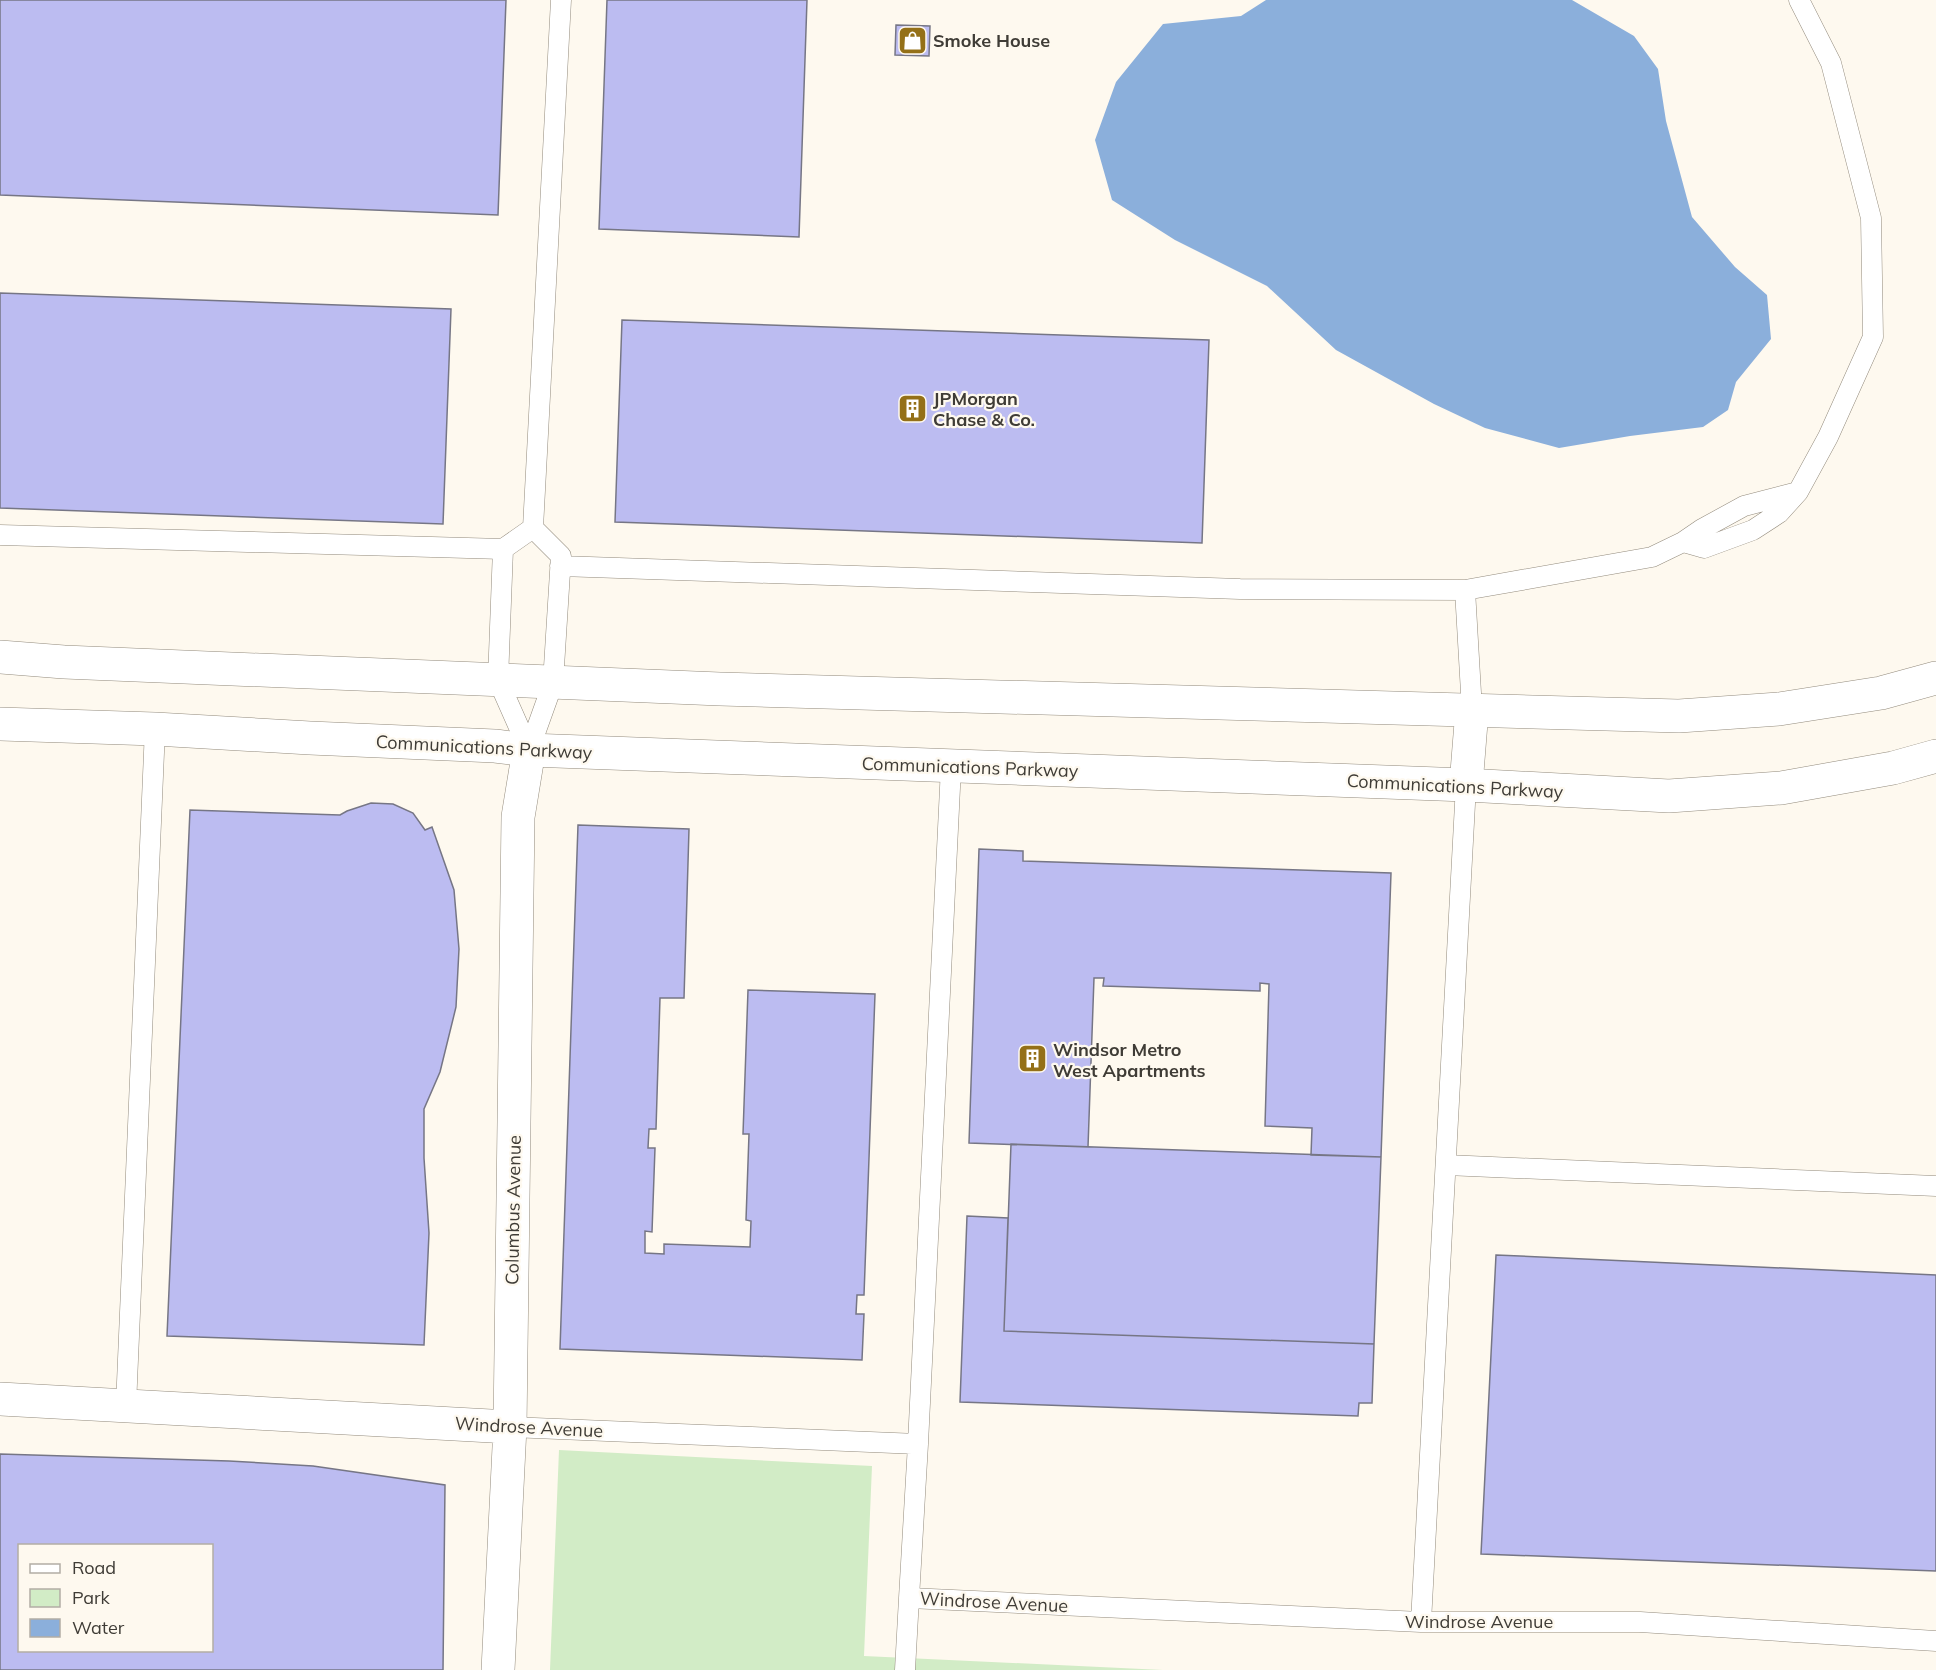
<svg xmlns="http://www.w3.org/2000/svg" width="1936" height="1670" viewBox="0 0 1936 1670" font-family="Mulish,sans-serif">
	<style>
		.green { fill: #d2ecc6 }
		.water { fill: #8bafdb }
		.building { fill: #bcbcf1; stroke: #767685; stroke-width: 1.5; fill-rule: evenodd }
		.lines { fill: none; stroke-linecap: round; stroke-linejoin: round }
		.lane-casing { stroke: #938b7d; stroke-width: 21 }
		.street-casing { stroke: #938b7d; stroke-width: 34 }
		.secondary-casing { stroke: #938b7d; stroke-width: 34 }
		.lane { stroke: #fff; stroke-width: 20 }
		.street { stroke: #fff; stroke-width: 33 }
		.secondary { stroke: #fff; stroke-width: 33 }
		.labels { text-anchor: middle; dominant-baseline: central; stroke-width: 4.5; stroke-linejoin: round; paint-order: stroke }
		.poi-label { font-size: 18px; font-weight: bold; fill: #3f3c36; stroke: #fef9ef; text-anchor: start }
		.street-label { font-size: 18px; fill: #3f3c36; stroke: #fef9ef }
	</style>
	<rect width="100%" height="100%" fill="#fef9ef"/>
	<path class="green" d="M559,1450L872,1466L864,1656L1163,1670H550Z"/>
	<path class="water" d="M1266,0H1572L1634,36L1658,69L1666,121L1692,217L1735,267L1767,295L1771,339L1736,382L1728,410L1703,427L1630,436L1559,448L1485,428L1434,404L1336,350L1267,286L1175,240L1112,200L1095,140L1116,82L1163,24L1241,16Z"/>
	<path class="building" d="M0,0H506L498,215L0,195Z
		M607,0H807L799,237L599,229Z
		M896,25L930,26L929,56L895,55Z
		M0,293L451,309L443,524L0,508Z
		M622,320L1209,340L1202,543L615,522Z
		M371,803L393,804L413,813L425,830L432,827L454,890L459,949L456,1007L440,1072L424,1109V1158L429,1233L424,1345L167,1336L190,810L340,815L347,811Z
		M578,825L689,829L684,998H660L656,1129H649L648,1148H655L652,1232L645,1231V1253L664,1254V1244L750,1247L751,1221L746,1220L749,1134H743L748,990L875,994L864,1295H857L856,1314H864L862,1360L560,1349Z
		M979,849L1023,851V861L1391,873L1381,1157L1311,1155L1312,1128L1265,1126L1269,984L1260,983V991L1103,986L1104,978H1094L1088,1147L969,1143Z
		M1011,1144L1381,1157L1374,1344L1004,1331Z
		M967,1216L1008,1218L1004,1331L1374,1344L1372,1403H1359L1358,1416L960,1402Z
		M1496,1255L1936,1275V1571L1481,1554Z
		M0,1454L229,1461L313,1466L445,1485L443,1670H0ZM20,1546H212V1650H20Z"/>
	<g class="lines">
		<defs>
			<path id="lane" d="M0,535L503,549
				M1683,542L1704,548L1753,530L1779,513L1798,492L1828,437L1873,337L1871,218L1831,63L1799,0
				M560,566L1240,589L1465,590L1472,710
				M1465,590L1652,557L1683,542L1702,529L1744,506L1798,492
				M529,750L553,683L561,556L533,528L561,0
				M529,750L498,680L503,549L533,528
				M1446,1165L1936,1186
				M126,1406L155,729
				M510,1427L918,1444L909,1598L1421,1622H1640L1936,1641
				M918,1444L951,767
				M1421,1622L1466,785
				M905,1670L909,1598"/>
			<path id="street" d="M0,1399L510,1427
				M498,1670L510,1427L518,817L529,750"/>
			<path id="secondary" d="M0,657L64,662L720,689L1679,716L1779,709L1881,693L1936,678
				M0,724L155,729L310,738L495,746L529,750L1466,785L1669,796L1781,788L1893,768L1936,756
				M1466,785L1472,710"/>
		</defs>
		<use href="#lane" class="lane-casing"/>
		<use href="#street" class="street-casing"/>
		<use href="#secondary" class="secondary-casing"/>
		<use href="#lane" class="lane"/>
		<use href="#street" class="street"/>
		<use href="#secondary" class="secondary"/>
	</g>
	<defs>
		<symbol id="shop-square" viewBox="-11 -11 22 22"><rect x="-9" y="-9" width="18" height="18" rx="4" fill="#947018" stroke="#fef9ef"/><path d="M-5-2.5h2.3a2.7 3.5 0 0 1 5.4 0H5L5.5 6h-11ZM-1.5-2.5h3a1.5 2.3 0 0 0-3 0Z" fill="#fff"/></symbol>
		<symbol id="building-square" viewBox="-11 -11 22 22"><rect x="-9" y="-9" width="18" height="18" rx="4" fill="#947018" stroke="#fef9ef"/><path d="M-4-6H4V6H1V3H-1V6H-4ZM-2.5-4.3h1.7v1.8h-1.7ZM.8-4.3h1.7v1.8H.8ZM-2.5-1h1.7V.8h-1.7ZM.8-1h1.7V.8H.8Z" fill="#fff"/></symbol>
	</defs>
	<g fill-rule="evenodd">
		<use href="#shop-square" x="896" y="24" width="33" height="33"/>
		<use href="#building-square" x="896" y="392" width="33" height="33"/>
		<use href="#building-square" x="1016" y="1042" width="33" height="33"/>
	</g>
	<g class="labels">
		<g class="poi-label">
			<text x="933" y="40">Smoke House</text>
			<text x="933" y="398">JPMorgan<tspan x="933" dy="21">Chase &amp; Co.</tspan></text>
			<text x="1053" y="1049">Windsor Metro<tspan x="1053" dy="21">West Apartments</tspan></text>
		</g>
		<g class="street-label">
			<text transform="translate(484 747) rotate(3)">Communications Parkway</text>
			<text transform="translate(970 767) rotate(2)">Communications Parkway</text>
			<text transform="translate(1455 786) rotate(3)">Communications Parkway</text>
			<text transform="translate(513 1210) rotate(-89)">Columbus Avenue</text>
			<text transform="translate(529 1427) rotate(3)">Windrose Avenue</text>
			<text transform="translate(994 1602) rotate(3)">Windrose Avenue</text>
			<text x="1479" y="1621">Windrose Avenue</text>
		</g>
	</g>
	<rect x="18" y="1544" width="195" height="108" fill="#fef9ef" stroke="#b2ada5" stroke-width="1.5"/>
	<rect x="30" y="1564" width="30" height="9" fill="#ffffff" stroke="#b2ada5" stroke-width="1.5"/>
	<text x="72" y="1574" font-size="18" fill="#3f3c36">Road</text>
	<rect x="30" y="1589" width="30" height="18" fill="#d2ecc6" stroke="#b2ada5" stroke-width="1.5"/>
	<text x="72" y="1604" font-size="18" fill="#3f3c36">Park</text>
	<rect x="30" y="1619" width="30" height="18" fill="#8bafdb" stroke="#b2ada5" stroke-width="1.5"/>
	<text x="72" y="1634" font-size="18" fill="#3f3c36">Water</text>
</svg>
